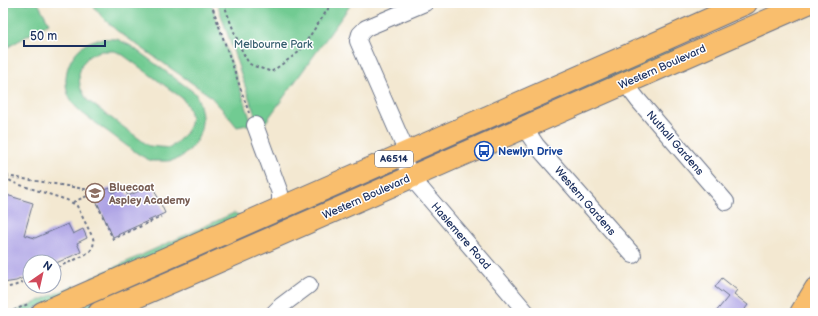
<svg xmlns="http://www.w3.org/2000/svg" width="818" height="316" viewBox="0 0 818 316" font-family="'Balsamiq Sans',sans-serif">
	<style>
		.green { fill: #71cb92; stroke: #467d78; fill-rule: evenodd }
		.building { fill: #aba0e4 }
		.lines { fill: none; stroke-linecap: round; stroke-linejoin: round }
		.minor-casing { stroke: #677086; stroke-width: 18 }
		.major-casing { stroke: #677086; stroke-width: 22 }
		.highway-casing { stroke: #677086; stroke-width: 24 }
		.path { stroke: #677086; stroke-width: 2; stroke-dasharray: 3 3; stroke-linecap: butt }
		.minor { stroke: #fff; stroke-width: 16 }
		.major { stroke: #f9be6d; stroke-width: 20 }
		.highway { stroke: #f9be6d; stroke-width: 22 }
		.labels { text-anchor: middle; dominant-baseline: central; stroke-width: 3; stroke-linejoin: round; paint-order: stroke }
		.shield { fill: #fff; stroke: #5f6d8e; stroke-width: 1 }
		.shield-label { font-size: 10px; font-weight: bold; fill: #1b2f5e }
		.park-label { font-size: 11px; fill: #355e6e; stroke: #fff }
		.street-label { font-size: 11px; fill: #1b2f5e; stroke: #fff }
		.transit-label { font-size: 11px; font-weight: bold; fill: #164399; stroke: #fff; text-anchor: start }
		.education-label { font-size: 11px; font-weight: bold; fill: #785e54; stroke: #fff; text-anchor: start }
	</style>
	<rect width="100%" height="100%" fill="#fff"/>
	<filter id="ink" filterUnits="userSpaceOnUse"><feTurbulence type="fractalNoise" baseFrequency=".025" numOctaves="2"/><feDisplacementMap in="SourceGraphic" scale="8" xChannelSelector="R" yChannelSelector="G"/><feConvolveMatrix kernelMatrix="1 2 1 2 8 2 1 2 1" color-interpolation-filters="sRGB"/></filter>
	<filter id="wash" filterUnits="userSpaceOnUse"><feTurbulence type="fractalNoise" baseFrequency=".012" numOctaves="4" result="noise"/><feDisplacementMap in="SourceGraphic" scale="16" xChannelSelector="R" yChannelSelector="G"/><feGaussianBlur stdDeviation="0.9" result="paint"/><feColorMatrix in="noise" values="0 0 0 0 0 0 0 0 0 0 0 0 0 0 0 0 0 1.4 0 .05"/><feComposite in="paint" operator="in"/></filter>
	<g filter="url(#wash)">
		<rect width="100%" height="100%" fill="#f3e8d1"/>
		<path class="green" d="M3,3H38L49,23L3,50Z
			M91,3H211L252,124L237,127L224,111L209,95L116,30L103,18Z
			M217,3H352L260,130Z
			M117,39L131,46L195,93C203,108 206,129 194,144C185,156 177,162 161,161C158,161 155,161 152,161C139,157 116,137 104,129C93,120 77,112 70,99C59,76 71,47 95,40C102,38 110,39 117,39ZM100,51H115L123,55L182,98C199,120 189,132 170,148L149,146L87,100L80,87L79,74L82,64L89,56Z
			M666,48H677L678,53L559,103L557,101V98Z
			M536,106L538,107L539,109L416,163L415,161Z
			M386,173L389,176L196,260L195,258Z
			M234,213L243,217L92,283L91,278Z
			M177,265L179,267L177,273L79,313H64Z
			M75,285L77,290L24,313H12Z"/>
		<g id="blocks">
			<path class="building" d="M152,185L165,213L113,237L96,200L99,199L96,194L110,188L112,193L124,188L128,196Z
				M3,194L33,203L24,235L35,238L68,224L73,234L83,229L87,238L77,243L81,252L54,264V262H30V275L16,281L3,283Z
				M722,278L737,290L734,294L748,305L745,309L748,312L747,313H715L728,297L715,287Z"/>
		</g>
	</g>
	<g filter="url(#ink)">
		<use href="#blocks" fill-opacity="0" stroke="#677086" stroke-width="1"/>
		<g class="lines">
			<defs>
				<path id="minor" d="M425,3L366,28L360,34L358,41L407,153L405,163L411,177L527,313
					M625,83L638,100L726,202
					M255,125L280,193V200L284,207
					M524,127L536,145L633,255
					M274,313L281,306L309,285"/>
				<path id="major" d="M800,313L815,288"/>
				<path id="highway" d="M42,313L679,33L746,3
					M99,313L192,273L808,3"/>
			</defs>
			<use href="#minor" class="minor-casing"/>
			<use href="#major" class="major-casing"/>
			<use href="#highway" class="highway-casing"/>
			<path class="path" d="M211,3L249,113
				M224,3C227,14 243,58 250,64C255,67 265,69 271,72L299,52L332,3
				M3,170L9,180L14,183L67,200L74,204L77,206L93,238C94,242 94,246 91,250C86,256 63,265 54,268
				M6,176L91,190L113,239L161,217
				M73,202L92,194
				M3,288L14,286L30,279
				M8,313L28,304"/>
			<use href="#minor" class="minor"/>
			<use href="#major" class="major"/>
			<use href="#highway" class="highway"/>
		</g>
	</g>
	<defs>
		<symbol id="bus-ring" viewBox="-11 -11 22 22"><circle r="9.5" fill="#fff" stroke="#1a4fb4" stroke-width="1.5"/><path d="M-5-6H5V4H4V6H2V4H-2V6H-4V4H-5ZM-3.5-4V0h7V-4ZM-3.5 1.2v1.5H-2V1.2ZM2 1.2v1.5H3.5V1.2Z" fill="#1a4fb4"/></symbol>
		<symbol id="school-ring" viewBox="-11 -11 22 22"><circle r="9.5" fill="#fff" stroke="#8d6e63" stroke-width="1.5"/><path d="M0-5L7-2L0 1L-7-2ZM-4 1L0 2.5L4 1V4Q0 6-4 4Z" fill="#8d6e63"/></symbol>
	</defs>
	<g fill-rule="evenodd">
		<use href="#bus-ring" x="473" y="140" width="22" height="22"/>
		<use href="#school-ring" x="84" y="182" width="22" height="22"/>
	</g>
	<g class="labels">
		<rect class="shield" x="375" y="151" width="38" height="16" rx="3"/>
		<g class="shield-label">
			<text x="394" y="159">A6514</text>
		</g>
		<g class="park-label">
			<text x="273" y="44">Melbourne Park</text>
		</g>
		<g class="street-label">
			<text transform="translate(662 67) rotate(-24)">Western Boulevard</text>
			<text transform="translate(675 143) rotate(49)">Nuthall Gardens</text>
			<text transform="translate(366 197) rotate(-24)">Western Boulevard</text>
			<text transform="translate(585 201) rotate(49)">Western Gardens</text>
			<text transform="translate(461 236) rotate(49)">Haslemere Road</text>
		</g>
		<g class="transit-label">
			<text x="498" y="151">Newlyn Drive</text>
		</g>
		<g class="education-label">
			<text x="109" y="187">Bluecoat<tspan x="109" dy="13">Aspley Academy</tspan></text>
		</g>
	</g>
	<rect width="818" height="316" fill="none" stroke="#fff" stroke-width="16"/>
	<g transform="translate(42 274) rotate(34)"><circle r="19" fill="#ffffff" stroke="#a4acbf"/>
	<path d="M0-3L7 15L0 10L-7 15Z" fill="#d1495b"/>
	<text y="-6" font-size="11" font-weight="bold" text-anchor="middle" fill="#1b2f5e">N</text>
	</g>
	<path d="M24 40v6h81v-6" fill="none" stroke="#1b2f5e" stroke-width="2"/>
	<text x="30" y="40" font-size="12" fill="#1b2f5e" stroke="#ffffff" stroke-width="3" paint-order="stroke">50 m</text>
</svg>
